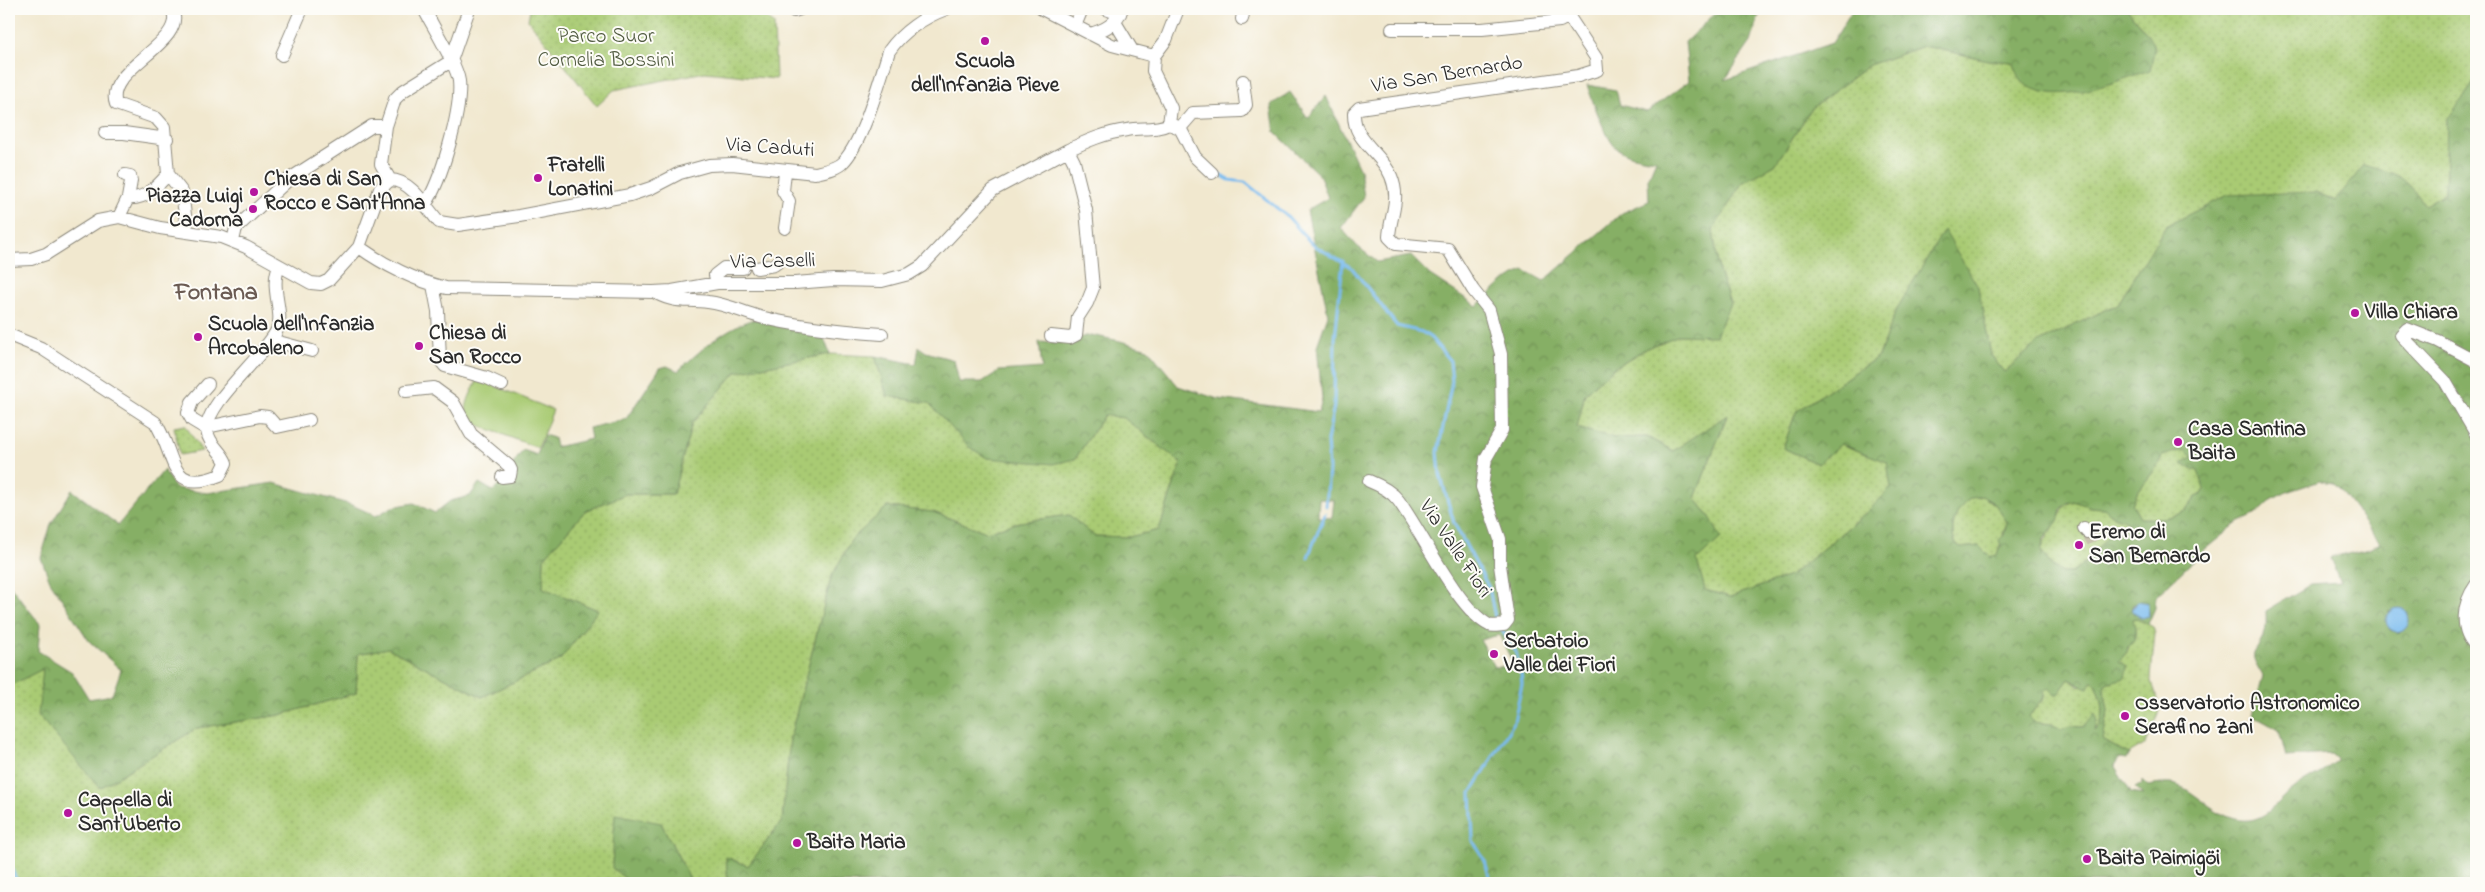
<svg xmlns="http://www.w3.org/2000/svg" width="2485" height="892" viewBox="0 0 2485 892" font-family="'Indie Flower',sans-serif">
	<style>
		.grass { fill: url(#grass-dots); stroke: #6a7b4f }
		.forest { fill: url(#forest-crowns); stroke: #586d48; fill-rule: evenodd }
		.pitch { fill: #a9cb73; stroke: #6a7b4f }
		.water { fill: #79bbef; stroke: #52738d }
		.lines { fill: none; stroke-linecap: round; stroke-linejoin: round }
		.stream { stroke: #79bbef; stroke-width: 3 }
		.street-tunnel { stroke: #c9c2ae; stroke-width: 12; stroke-dasharray: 12 6; stroke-linecap: butt }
		.street-casing { stroke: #8e8a7d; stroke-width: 14 }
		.street { stroke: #fff; stroke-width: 12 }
		.poi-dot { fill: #b5179e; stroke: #fdfcf7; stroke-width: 2 }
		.labels { text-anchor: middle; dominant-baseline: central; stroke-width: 4; stroke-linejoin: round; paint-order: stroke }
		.park-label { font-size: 21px; fill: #515b41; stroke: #fdfcf7 }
		.poi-label { font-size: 21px; font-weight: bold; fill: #2b2b2b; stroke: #fdfcf7; text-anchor: start }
		.street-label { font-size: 21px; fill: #2b2b2b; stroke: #fdfcf7 }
		.quarter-label { font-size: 24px; font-weight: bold; fill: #6b5b53; stroke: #fdfcf7 }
	</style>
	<defs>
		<pattern id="grass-dots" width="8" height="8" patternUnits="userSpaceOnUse" patternTransform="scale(1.25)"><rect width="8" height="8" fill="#a9cb73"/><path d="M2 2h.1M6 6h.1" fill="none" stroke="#92ae64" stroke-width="1.8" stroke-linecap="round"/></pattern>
		<pattern id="forest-crowns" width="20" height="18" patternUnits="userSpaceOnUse" patternTransform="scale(1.25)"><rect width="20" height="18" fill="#86af65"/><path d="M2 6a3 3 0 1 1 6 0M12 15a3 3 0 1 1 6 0" fill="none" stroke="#6e8f53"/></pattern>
	</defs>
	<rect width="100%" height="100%" fill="#fdfcf7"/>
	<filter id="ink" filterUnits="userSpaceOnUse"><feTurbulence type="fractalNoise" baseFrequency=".02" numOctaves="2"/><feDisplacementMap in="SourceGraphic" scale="10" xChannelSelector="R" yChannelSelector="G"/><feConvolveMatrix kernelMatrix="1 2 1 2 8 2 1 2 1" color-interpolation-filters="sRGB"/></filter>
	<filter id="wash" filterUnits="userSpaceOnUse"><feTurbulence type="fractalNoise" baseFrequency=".0096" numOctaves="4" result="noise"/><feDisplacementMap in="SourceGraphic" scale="20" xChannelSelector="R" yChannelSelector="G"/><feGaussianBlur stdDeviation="1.12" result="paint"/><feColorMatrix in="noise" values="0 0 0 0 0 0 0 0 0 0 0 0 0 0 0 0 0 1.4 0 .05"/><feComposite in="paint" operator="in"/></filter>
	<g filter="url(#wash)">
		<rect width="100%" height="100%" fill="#f1e8cf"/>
		<path class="grass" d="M530,9H754L774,24L776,79L705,72L614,90L597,106L528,20Z
			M2127,9H2476V80L2447,121L2445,193L2425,205L2412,188L2336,201L2316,192L2166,226L2118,304L2039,342L2004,372L1991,355L1978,287L1895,312L1879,356L1796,412L1783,448L1818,464L1840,444L1888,462L1891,488L1867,512L1790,576L1730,597L1705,590L1696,560L1710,517L1695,498L1727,416L1673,451L1647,437L1614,438L1577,428L1585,393L1615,367L1647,348L1679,335H1716L1730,303L1719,272L1713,230L1742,183L1775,165L1811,109L1869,65L1924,46L1988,60L2013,62L2146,32Z
			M830,354L875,356L887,396L929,403L987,458L1075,459L1104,415L1124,418L1181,463L1159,530L1129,537L1094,536L1069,515L1020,522L986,532L933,512L887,507L852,539L831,578L790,738L782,821L748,866L726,857L728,883H692L661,823L612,868L631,883H9V686L43,668L100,788L197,728L280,715L356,693L358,654L388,648L482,697L560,660L598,610L543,588L544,558L585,511L626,494H673L692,423L736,372Z
			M185,425L202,451L180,455L174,427Z
			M2184,449L2194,457L2182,464L2198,471L2206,489L2203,493L2195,496C2190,519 2160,519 2140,518L2132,504C2139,484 2155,475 2162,456Z
			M1982,496L1995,504L2007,522L1997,555L1990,557L1979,546L1960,548C1946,535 1954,509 1970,499C1973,497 1978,497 1982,496Z
			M2074,501L2090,507L2105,508L2113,516L2125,520L2128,527L2126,531L2108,536L2086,562L2072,573H2062L2052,566L2041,552C2044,539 2050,534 2056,523C2063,513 2061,505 2074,501Z
			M2137,618L2153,627L2155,633L2151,677L2160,711L2146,744L2129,754L2103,741L2108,711L2104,689L2106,682L2115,679L2119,661L2127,652L2135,629L2132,619Z
			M2069,679L2080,686L2094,681C2102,694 2109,720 2094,731L2097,720L2089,722L2083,727L2070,726L2061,729L2051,724L2032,722L2029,716L2044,698V692L2048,688L2058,694Z"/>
		<path class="forest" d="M1720,9L1759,16L1751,42L1725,80L1832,43L1853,9H2127L2146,32L2155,48L2150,70C2115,81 2060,107 2026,85C2020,81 2016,69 2013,62L1988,60L1924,46L1869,65L1811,109L1775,165L1742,183L1713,230L1719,272L1730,303L1716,336L1679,335L1647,348L1615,367L1585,393L1577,428L1614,438L1647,437L1673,451L1727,415L1695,498L1710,517L1721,538L1697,560L1705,590L1730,597L1790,576L1867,512L1891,488L1887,462L1841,444L1818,464L1783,448L1796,412L1879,356L1895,312L1944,230L1978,287L1991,355L2004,372L2039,342L2118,304L2166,226L2227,195L2316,192L2335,201L2364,165C2399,175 2403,174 2425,205L2445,193L2447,120L2476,80V883H728L726,857L748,866L782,821L790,738L831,578L852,539L887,507L933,512L986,532L1020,522L1069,515L1094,536L1129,537L1159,530L1181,463L1124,418L1104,415L1075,459L1053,464L987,458L969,447L929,403L887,396L875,356L916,364L919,347L926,352L954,360L959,382H982L999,371L1042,368L1039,342L1056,343L1091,335L1120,341L1148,349L1178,386L1218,399L1319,412L1322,398L1317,346L1328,315L1307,210L1328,198L1320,176L1275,132L1271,105L1290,92L1308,118L1326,96L1360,170L1364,197L1341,228L1357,246L1377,262L1411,256L1430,275L1477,306L1503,282L1524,270L1544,281L1622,213L1649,201L1648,179L1656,160C1643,158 1630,157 1618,149C1607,143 1592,99 1587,85L1616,90L1620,105L1647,112L1689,81L1685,42ZM2184,450L2193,457L2181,464L2198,471L2205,489L2203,493L2195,496C2190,519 2159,519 2140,518L2132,504C2139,484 2155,475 2162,456ZM2320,481L2333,483L2341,491L2380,543L2369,549L2330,558L2340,582L2311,584L2266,611C2266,618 2267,628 2264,635C2254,659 2247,649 2263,676L2252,715L2279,730L2286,757L2331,754L2338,760C2325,771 2310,777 2296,787C2281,797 2270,817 2250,820C2223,823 2203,798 2182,787C2172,782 2159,784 2148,786L2142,780V784L2135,788L2143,795L2131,793L2114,765L2120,758L2126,759L2129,754L2103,741L2108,711L2104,689L2106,683L2125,678L2127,666L2119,661L2127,652V648C2138,638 2136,633 2133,619L2137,618L2148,624L2155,608V597L2209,546L2236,524L2255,515L2270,501L2286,492ZM1982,496L1995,504L2007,522L2004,535L1999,540L2001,545L1997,555L1990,557L1979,546L1960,548C1946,535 1954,509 1970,499C1973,497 1978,497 1982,496ZM1319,499L1334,500L1332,518L1318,517ZM2074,501L2090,507L2104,508L2113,516L2125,520L2128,527L2126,531L2108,536L2086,562L2072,573H2062L2052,566L2041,552L2044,539L2058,521L2061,510L2067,503ZM2134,604L2149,610V616L2132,610ZM2389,610L2400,633L2390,630L2386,621ZM1499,635L1514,665V666L1495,667L1480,640ZM2069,679L2088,688L2093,681C2102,692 2109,720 2095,731L2097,720L2095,714L2083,727L2070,726L2061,729L2051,724L2032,722L2029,716L2044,697V692L2048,688L2054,694H2058Z
			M754,319L822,333L830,354L736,372L692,423L673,494H626L585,511L544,558L543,588L598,610L560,660L482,697L388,648L358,654L356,693L280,715L197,728L100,788L38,715L43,669L9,686V584L40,624L38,651L72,672L89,699L112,695L121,670L89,641L50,581L41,558L51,524L72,490L118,525L164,470L175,488L207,493L274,483L352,505L376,516L392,507L414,503L435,513L450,501L470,496L479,483L493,491L501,482L506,484L510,482L511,467L523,450L537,455L544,435L554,438L556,447L591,439L589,428L626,419L660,368L667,366L678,371C701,350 724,328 754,319Z
			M615,814L661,823L692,883H631L612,868Z"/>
		<path class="pitch" d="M478,379L553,410L538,448L470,422C460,409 472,392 478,379Z"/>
		<path class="water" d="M2138,601L2147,603L2149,616L2141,618L2132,610Z
			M2386 620a12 12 0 1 1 24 0a12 12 0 1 1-24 0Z"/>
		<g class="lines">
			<path class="stream" d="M1216,173L1229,180L1245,182L1288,217L1312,244L1352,268L1397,326L1422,332L1431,338L1450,361L1452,381L1438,452L1440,474L1454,523L1489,588L1496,622
				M1326,506L1329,469L1327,441L1334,406L1335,339L1343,261
				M1308,557L1325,514
				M9,863L18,883
				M1491,883L1485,861L1473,841L1471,793L1514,722L1522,684L1521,673L1516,652L1501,629"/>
		</g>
	</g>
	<g filter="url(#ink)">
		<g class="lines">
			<path class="street-tunnel" d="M2087,532L2094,544"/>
			<defs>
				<path id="street" d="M172,9C189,43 103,69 116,104L156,118L164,127L168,174L182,192L187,230
					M424,9C432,25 457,65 459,81C462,110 441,182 425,205
					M792,9L794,11L800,9
					M1042,9L1112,45L1154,56
					M1106,9L1120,14
					M1242,19L1244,9
					M1115,22L1132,50
					M1075,26L1082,9
					M1392,29H1482L1560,21L1567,17
					M1090,34C1105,30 1116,24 1122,9
					M282,55L302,9
					M1154,56L1153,71L1171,108L1169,124L1180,128L1195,157L1212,173
					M1154,56L1166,40L1178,9
					M1180,128L1193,113L1242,111L1246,105L1243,81
					M105,133H124L167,139
					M785,172L783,191L789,201L785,228
					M125,175L130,176L131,181L128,198
					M390,180L381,164L386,126L395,99L403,91L451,61L469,9
					M119,217L128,198C145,200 158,186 168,174
					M233,241L236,228L288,180L372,126H386
					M359,247C384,265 416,281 446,288L653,292L672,291L717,283H795L833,280L882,281L909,274L922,266L993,190L1068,150
					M9,260L31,259L46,254L98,221L119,217L160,228L221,237L246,247L311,283L321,284L329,280L359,247L380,189L390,180C411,180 426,207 439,222L458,225L519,216L630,195L651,188L680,173L709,165L732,164L815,173C824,171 837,169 843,162C863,142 880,79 889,51C902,32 924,17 946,9
					M757,268L774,265L778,262
					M717,283L715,275L724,268H743
					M433,285L438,311L440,360L445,366L487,378L502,385
					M656,293C677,304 686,299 708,302C726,304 742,312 760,317C799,327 842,331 882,334
					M9,335L41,348L155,422C177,455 167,496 220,475L226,463C222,451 209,445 207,431C204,404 265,356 277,330C285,313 269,289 279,266
					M1051,336L1070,338L1076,335L1078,317L1087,303L1093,288L1086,210L1074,162L1068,150C1087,141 1105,133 1127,130C1141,127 1155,131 1169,124
					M271,340L312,351
					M2476,361L2438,341L2407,329L2401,335L2445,381L2476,434
					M406,391L434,388L453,402L471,434L509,466L511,470L510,476L502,477
					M207,427L260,416L268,417L277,427L309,420
					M207,429L192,420L188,413L192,402L208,384
					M1369,481C1379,485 1391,491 1398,500C1421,530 1457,609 1489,625C1494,627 1498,625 1504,625L1508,620L1500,565V539L1482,487L1486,458L1502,430L1501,354L1489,310L1473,290L1448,249L1396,244L1389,237C1390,215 1401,200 1391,176C1381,152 1353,141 1354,113L1359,108L1578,76L1597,70L1596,58L1564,9
					M2084,528L2087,532
					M2476,585C2463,603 2459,629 2476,646"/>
			</defs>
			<use href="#street" class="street-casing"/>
			<use href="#street" class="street"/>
		</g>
	</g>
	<g class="poi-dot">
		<circle cx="985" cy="41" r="5"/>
		<circle cx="538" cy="178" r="5"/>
		<circle cx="254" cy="192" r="5"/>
		<circle cx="253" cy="209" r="5"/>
		<circle cx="2355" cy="313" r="5"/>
		<circle cx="198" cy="337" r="5"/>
		<circle cx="419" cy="346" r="5"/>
		<circle cx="2178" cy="442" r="5"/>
		<circle cx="2079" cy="545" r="5"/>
		<circle cx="1494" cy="654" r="5"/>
		<circle cx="2125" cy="716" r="5"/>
		<circle cx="68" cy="813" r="5"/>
		<circle cx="797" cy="843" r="5"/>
		<circle cx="2087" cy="859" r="5"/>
	</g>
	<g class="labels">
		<g class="park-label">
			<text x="606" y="37">Parco Suor<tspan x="606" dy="24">Cornelia Bossini</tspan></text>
		</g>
		<g class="poi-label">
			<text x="985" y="62" text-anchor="middle">Scuola<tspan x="985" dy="24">dell'Infanzia Pieve</tspan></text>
			<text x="548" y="166">Fratelli<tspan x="548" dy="24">Lonatini</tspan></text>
			<text x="264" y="180">Chiesa di San<tspan x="264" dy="24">Rocco e Sant'Anna</tspan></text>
			<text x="243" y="197" text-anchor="end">Piazza Luigi<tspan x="243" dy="24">Cadorna</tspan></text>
			<text x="2365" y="313">Villa Chiara</text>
			<text x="208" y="325">Scuola dell'Infanzia<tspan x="208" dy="24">Arcobaleno</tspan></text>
			<text x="429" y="334">Chiesa di<tspan x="429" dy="24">San Rocco</tspan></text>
			<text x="2188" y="430">Casa Santina<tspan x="2188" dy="24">Baita</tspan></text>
			<text x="2089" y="533">Eremo di<tspan x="2089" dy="24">San Bernardo</tspan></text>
			<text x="1504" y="642">Serbatoio<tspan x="1504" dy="24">Valle dei Fiori</tspan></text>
			<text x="2135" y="704">Osservatorio Astronomico<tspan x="2135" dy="24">Serafino Zani</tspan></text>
			<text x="78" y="801">Cappella di<tspan x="78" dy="24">Sant'Uberto</tspan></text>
			<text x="807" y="843">Baita Maria</text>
			<text x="2097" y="859">Baita Paimigöi</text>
		</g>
		<g class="street-label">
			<text transform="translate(1447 75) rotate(-9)">Via San Bernardo</text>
			<text transform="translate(770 148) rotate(4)">Via Caduti</text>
			<text transform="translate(773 262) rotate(-1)">Via Caselli</text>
			<text transform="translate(1455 549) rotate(56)">Via Valle Fiori</text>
		</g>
		<g class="quarter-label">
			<text x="216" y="293">Fontana</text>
		</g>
	</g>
	<rect width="2485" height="892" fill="none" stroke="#fdfcf7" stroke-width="30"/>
</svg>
